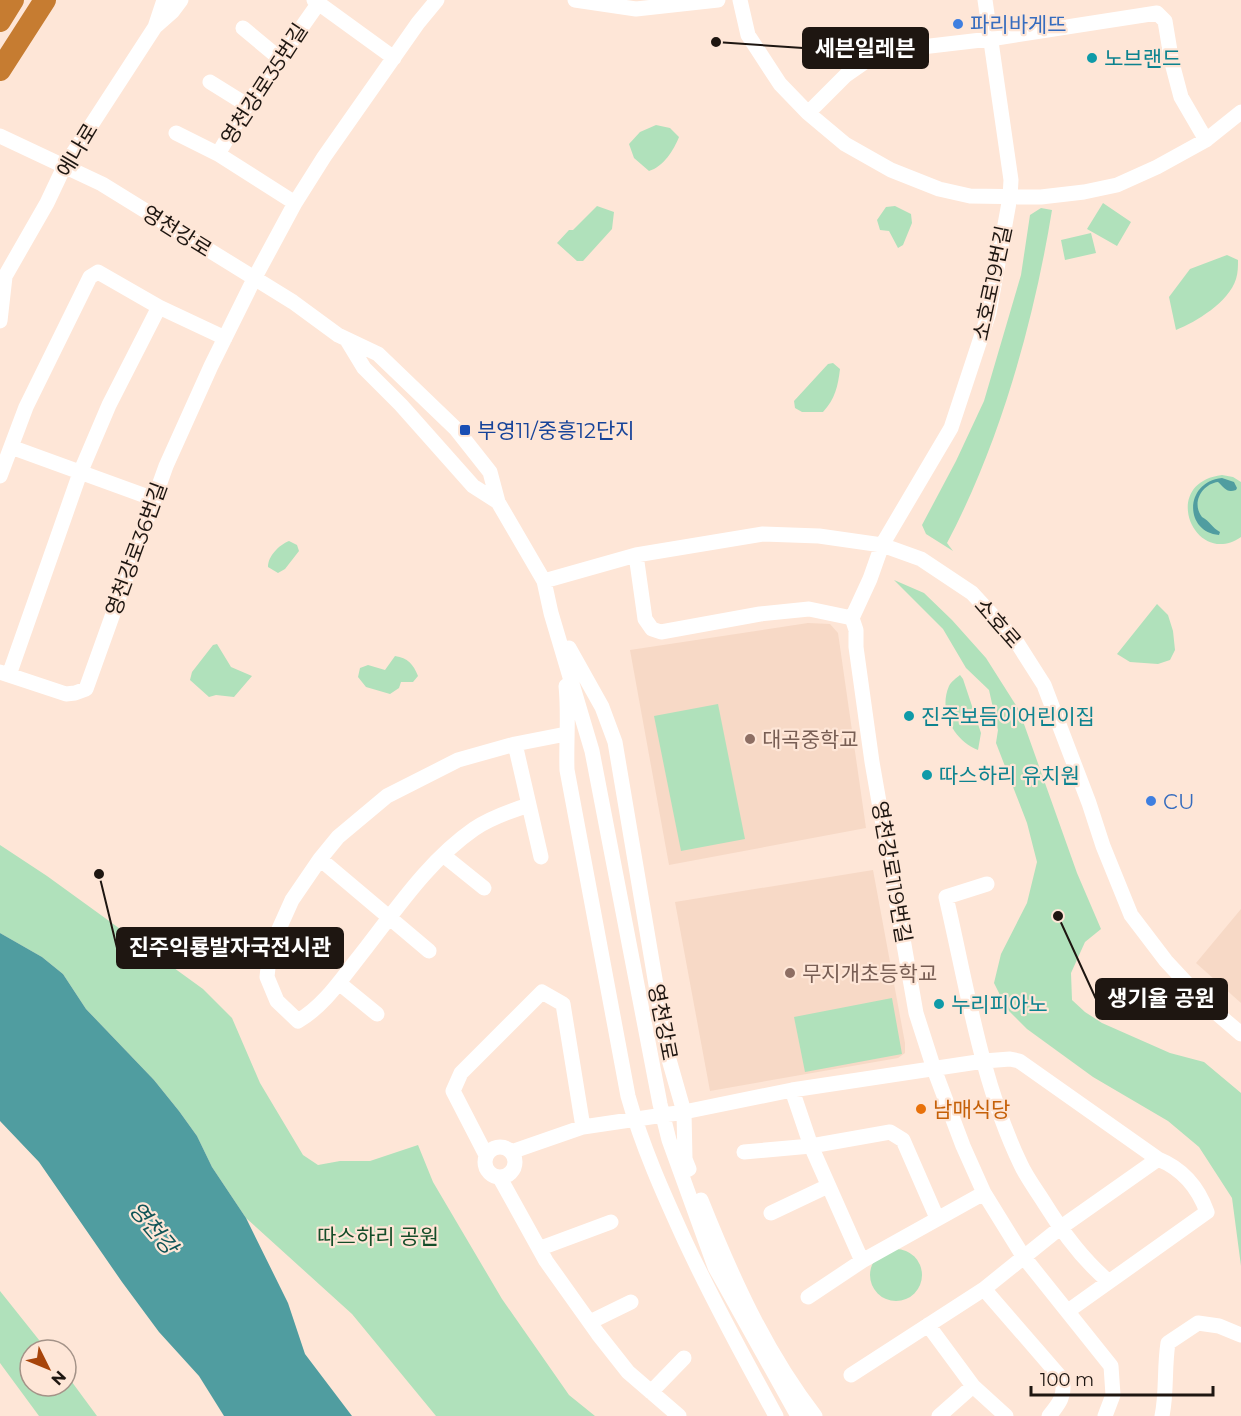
<svg xmlns="http://www.w3.org/2000/svg" width="1241" height="1416" viewBox="0 0 1241 1416" font-family="Montserrat,'Noto Sans KR',sans-serif">
	<style>
		.built { fill: #f7d9c6 }
		.green { fill: #b0e1bb }
		.water { fill: #509da0 }
		.lines { fill: none; stroke-linecap: round; stroke-linejoin: round }
		.minor { stroke: #fff; stroke-width: 15 }
		.highway { stroke: #c67c31; stroke-width: 22 }
		.shop-dot { fill: #3f7fe0; stroke: #fee6d7; stroke-width: 2 }
		.culture-dot { fill: #0f9aa8; stroke: #fee6d7; stroke-width: 2 }
		.transit-dot { fill: #1a4fb4; stroke: #fee6d7; stroke-width: 2 }
		.education-dot { fill: #8d6e63; stroke: #fee6d7; stroke-width: 2 }
		.food-dot { fill: #e8710a; stroke: #fee6d7; stroke-width: 2 }
		.labels { text-anchor: middle; dominant-baseline: central; stroke-width: 4.5; stroke-linejoin: round; paint-order: stroke }
		.shop-label { font-size: 21px; fill: #366cbe; stroke: #fee6d7; text-anchor: start }
		.culture-label { font-size: 21px; fill: #0d838f; stroke: #fee6d7; text-anchor: start }
		.street-label { font-size: 21px; fill: #1e1611; stroke: #fee6d7 }
		.transit-label { font-size: 21px; fill: #164399; stroke: #fee6d7; text-anchor: start }
		.education-label { font-size: 21px; fill: #785e54; stroke: #fee6d7; text-anchor: start }
		.food-label { font-size: 21px; fill: #c56008; stroke: #fee6d7; text-anchor: start }
		.park-label { font-size: 21px; fill: #144d28; stroke: #fee6d7 }
		.water-label { font-size: 22px; font-style: italic; fill: #0f5356; stroke: #fee6d7 }
		.leader { fill: none; stroke: #1e1611; stroke-width: 2 }
		.callout-dot { fill: #1e1611; stroke: #fee6d7; stroke-width: 2 }
		.callout { fill: #1e1611; stroke: #1e1611; stroke-width: 2 }
		.callout-label { font-size: 22px; text-anchor: middle; font-weight: bold; fill: #fff }
	</style>
	<rect width="100%" height="100%" fill="#fee6d7"/>
	<path class="built" d="M808,623L830,624L838,633L866,828L669,865L630,650Z
		M873,870L905,1043V1053L898,1058L710,1091L675,902Z
		M1241,909V1003L1196,963Z"/>
	<path class="green" d="M656,125L670,128L679,137C674,150 663,167 649,171L634,158L629,144L640,132Z
		M1103,203L1131,222L1117,246L1087,229Z
		M597,206L614,212L612,229L583,261H577L557,243L569,230H573Z
		M895,206L911,214L912,223L903,245L898,248L889,231L880,230L877,220L886,207Z
		M1041,208L1052,210C1034,321 1000,443 947,543L953,551L926,534L922,525L956,461L984,401L1021,275L1030,215Z
		M1091,233L1096,253L1065,260L1061,240Z
		M1227,255L1238,260C1238,266 1238,273 1236,279C1229,302 1196,322 1176,330L1169,297L1190,269Z
		M833,363L840,369C838,386 835,399 823,412H802L795,408L794,401L828,364Z
		M1222,475L1233,477L1241,482V537C1195,569 1158,483 1222,475Z
		M289,541L297,545L299,551L285,569L278,573L268,567C268,556 279,545 289,541Z
		M894,580L924,593L952,620L986,658L1019,710L1077,873L1101,929L1085,942L1071,973L1072,1000L1085,1012L1102,1023L1170,1053L1204,1062L1241,1093V1266L1232,1198L1199,1147L1168,1121L1093,1077L1027,1029L1007,1009L994,983L1001,954L1027,903L1037,862L1027,823L996,743L998,730L989,690L966,668L943,629Z
		M1157,604L1168,615L1173,631L1175,650L1170,660L1158,664L1130,662L1117,654Z
		M217,644L231,667L252,676L234,697L216,695L209,697L190,680L192,672L213,645Z
		M395,656C408,658 413,664 418,676L413,682H401L399,688L390,694L366,687L358,677L360,668L368,665L385,670Z
		M960,675L963,679L981,733L978,750C954,741 938,711 949,686C951,682 956,678 960,675Z
		M718,704L745,839L681,851L654,716Z
		M0,845L47,876L203,989L232,1018L260,1083L303,1155L318,1165L340,1161H370L418,1145L433,1182L502,1299L569,1395L595,1416H436L352,1314L246,1218L212,1167L197,1136L179,1111L154,1080L86,1009L63,974L42,957L0,933Z
		M892,998L902,1054L805,1072L794,1017Z
		M870 1275a26 26 0 1 1 52 0a26 26 0 1 1-52 0Z
		M0,1291L47,1350H30V1386H66V1374L97,1416H39L0,1363Z"/>
	<path class="water" d="M1222,478L1234,482L1237,488L1236,490C1226,493 1225,488 1218,482C1202,484 1191,503 1202,517C1210,521 1212,528 1220,532L1219,535C1184,532 1184,482 1222,478Z
		M0,933L42,957L63,974L86,1009L154,1080L179,1111L197,1136L212,1167L246,1218L288,1303L305,1354L352,1416H224L199,1376L159,1332L122,1282L39,1162L0,1121Z"/>
	<g class="lines">
		<path class="minor" d="M314,0L394,58
			M575,0L636,9L718,0
			M740,0L748,35L780,84L808,113L845,144L891,170L939,189L970,196L1041,197L1084,192L1117,185L1157,167L1206,140L1241,112
			M985,0L1011,180L1010,197L989,313L951,428L882,545L870,579L852,618L856,630V647L872,762L916,1013L934,1069L963,1146L984,1193L1023,1256L1111,1366L1113,1395L1105,1416
			M155,27L164,0
			M243,28L279,58
			M210,82L247,105
			M808,113L846,75L879,52L990,39L1157,13L1165,21L1172,63L1181,97L1206,140
			M176,133L218,154L295,203
			M0,136L102,184L293,302L338,335L378,354L456,429L490,472L498,502L544,581L551,613L592,751L660,1104L669,1140L715,1267L798,1416
			M218,154L247,105L318,4
			M0,285L47,203L64,167L155,27L172,12L181,0
			M0,321L5,277
			M347,340L364,368L401,405L473,486L498,502
			M11,447L154,499
			M0,476L26,407L90,277L98,272L159,307L225,338
			M636,555L645,619L652,629L661,632L760,614L809,609L852,618
			M544,581L636,555L763,534L819,536L882,545L921,559L972,593L1016,641L1044,685L1089,803L1103,846L1131,915L1166,961L1206,1004L1241,1034
			M569,648L602,707L615,742L668,1056L684,1112L685,1159L689,1169
			M0,672L66,694L75,693L86,689L166,466L211,366L254,279L295,203L324,157L418,23L437,0
			M9,675L80,473L109,405L159,307
			M566,686C569,714 566,742 567,770L628,1096C642,1146 663,1193 685,1241C713,1301 744,1358 776,1416
			M515,744L541,857
			M529,805C510,811 490,818 474,829C425,863 392,916 355,962C338,984 322,1007 298,1021L277,1001L267,977L270,949L292,900L320,859L338,837L387,796L458,760L515,744L566,734
			M443,855L484,888
			M320,859L429,951
			M987,884L946,897C967,987 981,1082 1021,1165C1027,1178 1037,1191 1045,1204C1063,1233 1082,1259 1108,1281
			M339,983L377,1014
			M792,1090L811,1146L862,1261
			M485 1162a15 15 0 1 1 30 0a15 15 0 1 1-30 0Z
			M511,1152L583,1127L684,1112L792,1090L984,1061L1010,1059L1019,1061L1158,1159C1183,1169 1198,1187 1207,1212L1068,1311
			M744,1152L811,1146L890,1132L903,1140L937,1218
			M486,1155L453,1091L461,1073L542,992L563,1004L583,1127
			M500,1178L546,1261L598,1334L628,1372L679,1416
			M701,1200C731,1275 765,1352 815,1416
			M771,1213L828,1186
			M541,1248L611,1222
			M984,1289L1062,1379C1066,1395 1059,1404 1049,1416
			M808,1297L862,1261L984,1193
			M590,1322L631,1302
			M928,1325L973,1386L1006,1416
			M851,1375L984,1289L1060,1228L1158,1159
			M651,1392L684,1358
			M939,1416L973,1386
			M1162,1416C1167,1392 1164,1368 1168,1343L1198,1323L1219,1326L1241,1335"/>
		<path class="highway" d="M0,21L13,0
			M0,70L45,0"/>
	</g>
	<g class="shop-dot">
		<circle cx="958" cy="24" r="6"/>
		<circle cx="1151" cy="801" r="6"/>
	</g>
	<g class="culture-dot">
		<circle cx="1092" cy="58" r="6"/>
		<circle cx="909" cy="716" r="6"/>
		<circle cx="927" cy="775" r="6"/>
		<circle cx="939" cy="1004" r="6"/>
	</g>
	<rect class="transit-dot" x="459" y="424" width="12" height="12" rx="3"/>
	<g class="education-dot">
		<circle cx="750" cy="739" r="6"/>
		<circle cx="790" cy="973" r="6"/>
	</g>
	<circle class="food-dot" cx="921" cy="1109" r="6"/>
	<g class="labels">
		<g class="shop-label">
			<text x="970" y="24">파리바게뜨</text>
			<text x="1163" y="801">CU</text>
		</g>
		<g class="culture-label">
			<text x="1104" y="58">노브랜드</text>
			<text x="921" y="716">진주보듬이어린이집</text>
			<text x="939" y="775">따스하리 유치원</text>
			<text x="951" y="1004">누리피아노</text>
		</g>
		<g class="street-label">
			<text transform="translate(264 84) rotate(-57)">영천강로35번길</text>
			<text transform="translate(77 150) rotate(-59)">에나로</text>
			<text transform="translate(177 231) rotate(32)">영천강로</text>
			<text transform="translate(992 283) rotate(-78)">소호로19번길</text>
			<text transform="translate(136 549) rotate(-70)">영천강로36번길</text>
			<text transform="translate(998 623) rotate(49)">소호로</text>
			<text transform="translate(892 872) rotate(80)">영천강로119번길</text>
			<text transform="translate(663 1022) rotate(79)">영천강로</text>
		</g>
		<g class="transit-label">
			<text x="477" y="430">부영11/중흥12단지</text>
		</g>
		<g class="education-label">
			<text x="762" y="739">대곡중학교</text>
			<text x="802" y="973">무지개초등학교</text>
		</g>
		<g class="food-label">
			<text x="933" y="1109">남매식당</text>
		</g>
		<g class="park-label">
			<text x="378" y="1236">따스하리 공원</text>
		</g>
		<g class="water-label">
			<text transform="translate(153 1228) rotate(50)">영천강</text>
		</g>
	</g>
	<path class="leader" d="M716 42L803 48M99 874L117 948M1058 916L1096 999"/>
	<g class="callout-dot">
		<circle cx="716" cy="42" r="6"/>
		<circle cx="99" cy="874" r="6"/>
		<circle cx="1058" cy="916" r="6"/>
	</g>
	<g class="callout">
		<rect x="803" y="28" width="125" height="40" rx="6"/>
		<rect x="117" y="928" width="226" height="40" rx="6"/>
		<rect x="1096" y="979" width="131" height="40" rx="6"/>
	</g>
	<g class="callout-label">
		<text x="865" y="56">세븐일레븐</text>
		<text x="230" y="955">진주익룡발자국전시관</text>
		<text x="1161" y="1006">생기율 공원</text>
	</g>
	<g transform="translate(48 1368) rotate(133)"><circle r="28" fill="#fee6d7" stroke="#a49388" stroke-width="1.5"/>
	<path d="M0-4.5L10 22L0 15L-10 22Z" fill="#a7440a"/>
	<text y="-9" font-size="16" font-weight="bold" text-anchor="middle" fill="#1e1611">N</text>
	</g>
	<path d="M1031 1386v9h182v-9" fill="none" stroke="#1e1611" stroke-width="3"/>
	<text x="1040" y="1386" font-size="18" fill="#1e1611" stroke="#fee6d7" stroke-width="4.5" paint-order="stroke">100 m</text>
</svg>
